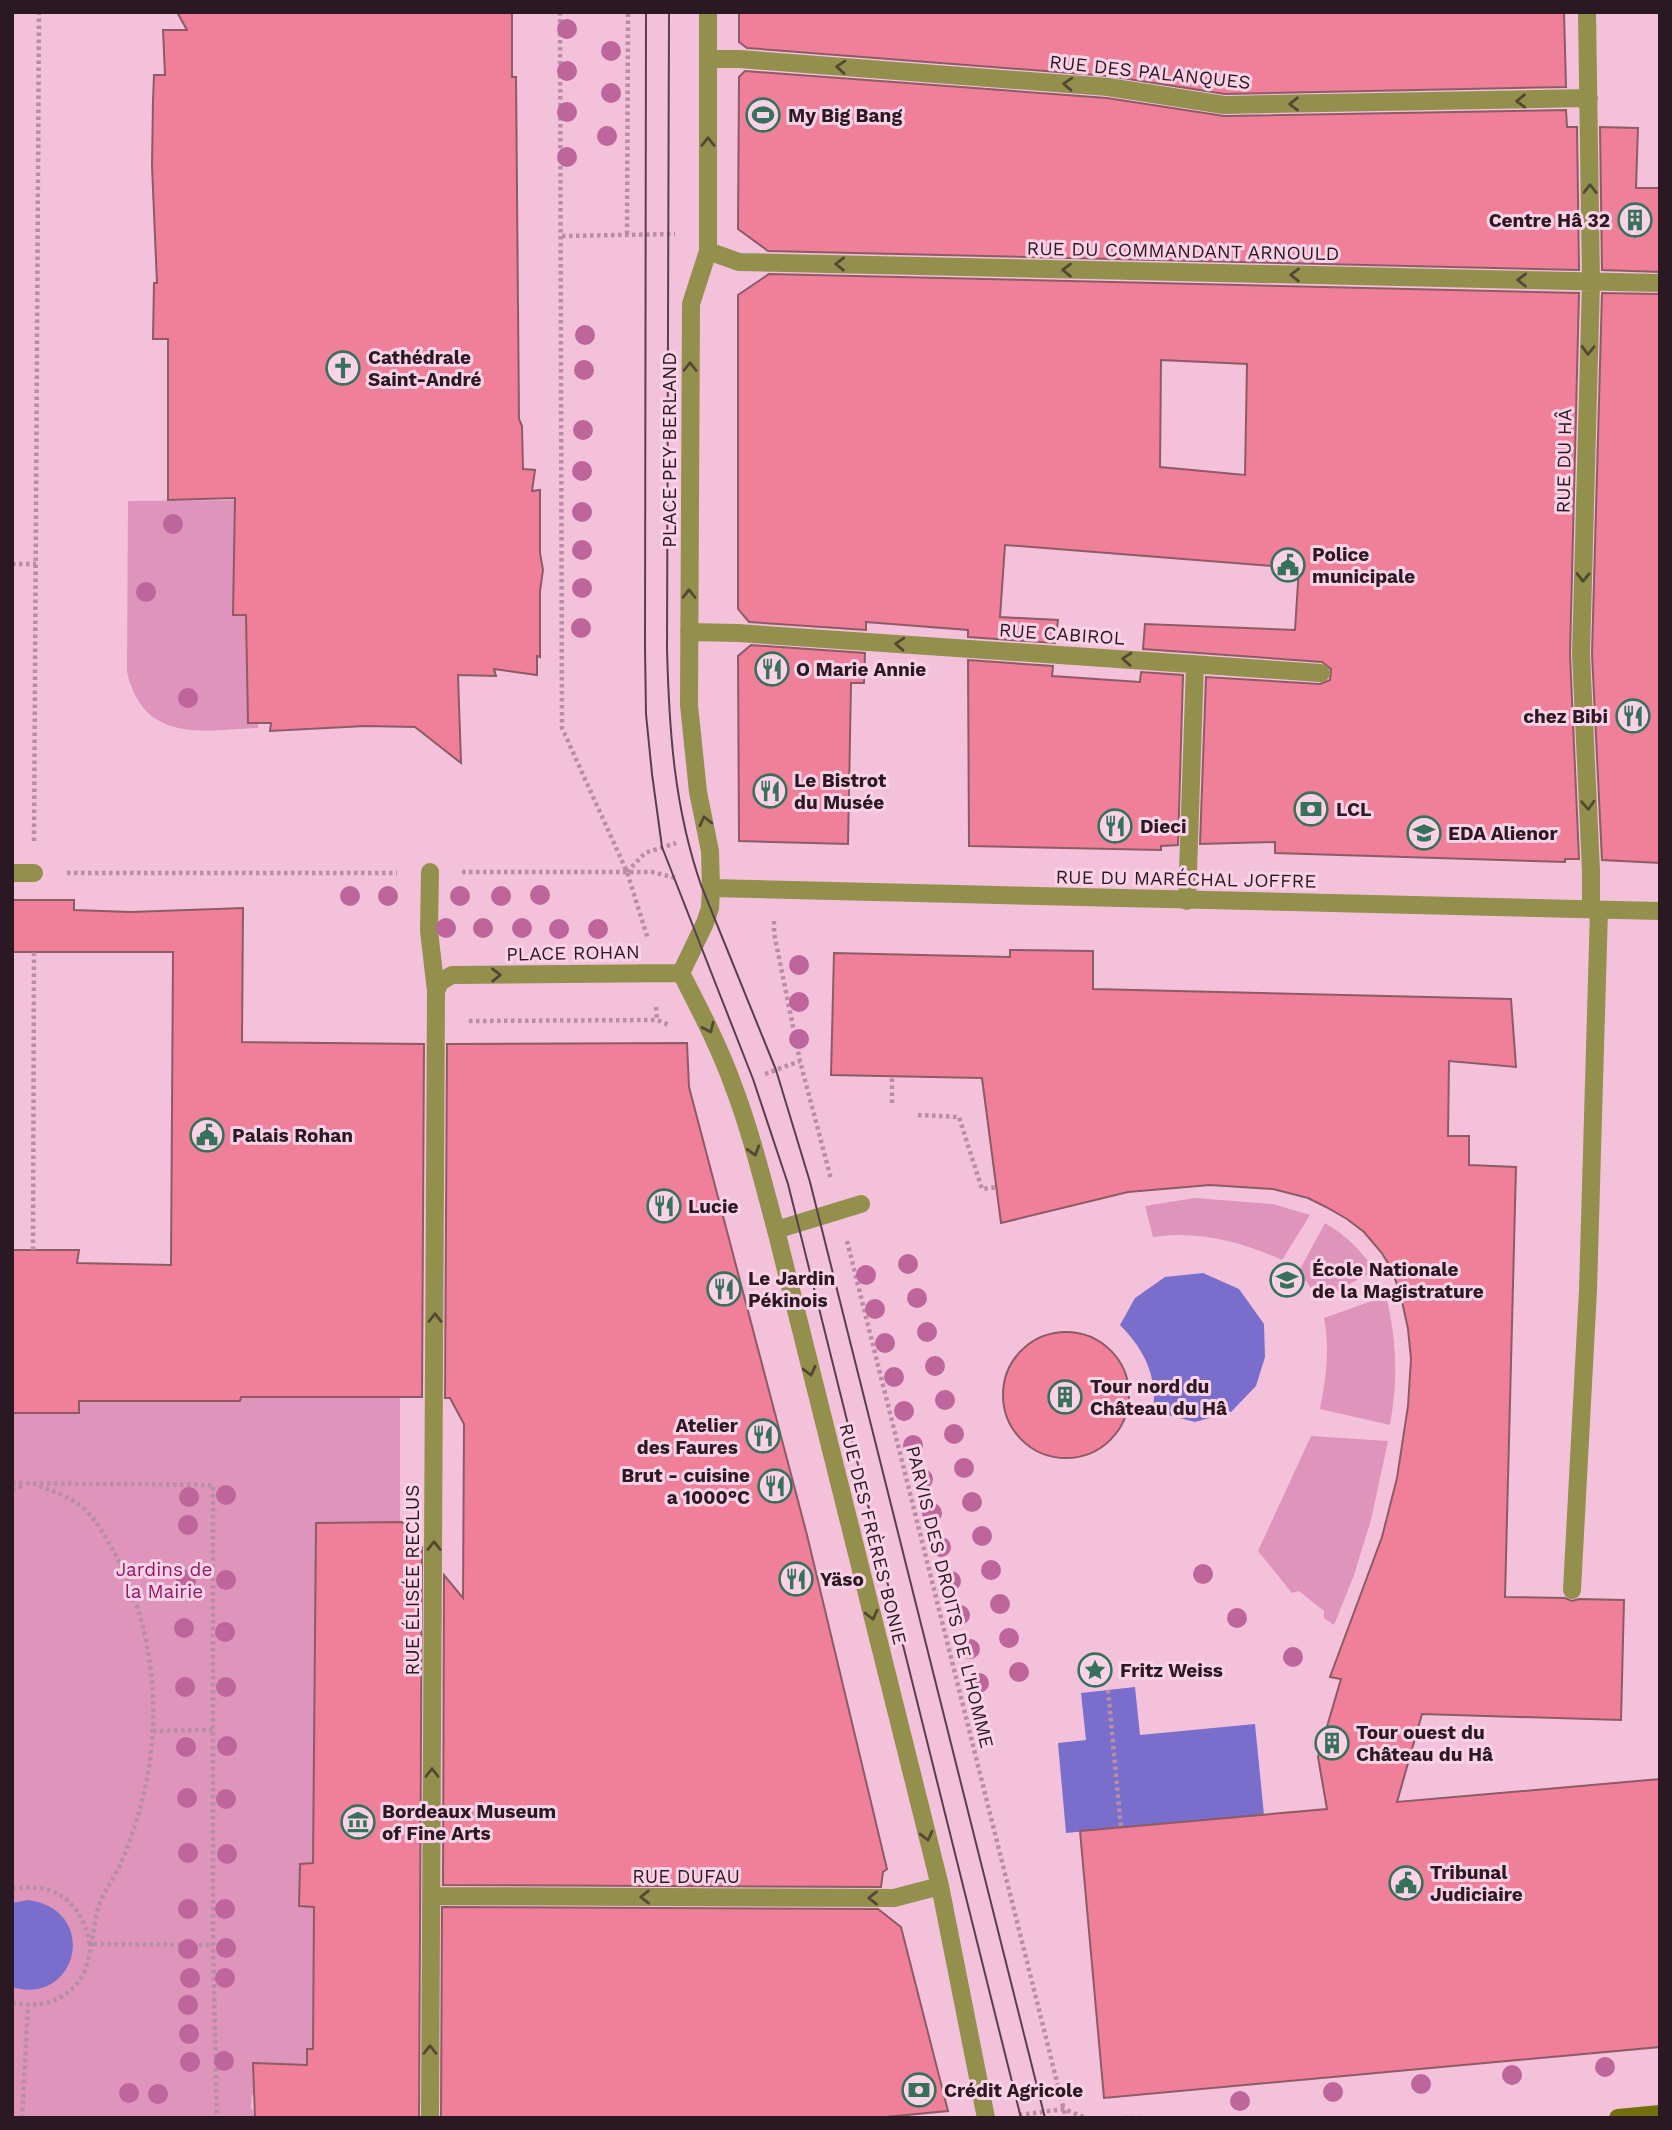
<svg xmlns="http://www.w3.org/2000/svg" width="1672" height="2130" viewBox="0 0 1672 2130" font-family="'Work Sans',sans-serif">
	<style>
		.green { fill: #de94bb }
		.water { fill: #796ecc }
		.building { fill: #f07f99; stroke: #8d5b65; stroke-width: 2; fill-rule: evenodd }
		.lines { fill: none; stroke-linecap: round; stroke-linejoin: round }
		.path { stroke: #b78ea3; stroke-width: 4.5; stroke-dasharray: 3.5 3.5; stroke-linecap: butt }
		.service { stroke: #92904c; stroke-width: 18 }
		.pedestrian { stroke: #92904c; stroke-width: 18 }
		.minor { stroke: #92904c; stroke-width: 18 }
		.secondary { stroke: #726e0a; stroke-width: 18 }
		.tram { stroke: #593f4d; stroke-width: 2 }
		.tree { fill: #be659b }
		.oneway { stroke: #544833 }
		.labels { text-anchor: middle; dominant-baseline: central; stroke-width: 6; stroke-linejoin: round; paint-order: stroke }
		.street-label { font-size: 19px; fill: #2a1822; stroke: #fbd2e6 }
		.poi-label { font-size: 19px; font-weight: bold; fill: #2a1822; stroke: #fbd2e6; text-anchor: start }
		.park-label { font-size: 19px; fill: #921967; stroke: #fbd2e6 }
	</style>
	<rect width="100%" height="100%" fill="#f4c1db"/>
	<path class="green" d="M258,500V728C202,731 143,743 127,672L128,501Z
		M1195,1198L1273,1204L1310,1215L1282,1260C1242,1242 1198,1230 1153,1237L1145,1206Z
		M1325,1223C1346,1235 1360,1250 1375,1270L1319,1301L1307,1282L1298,1273Z
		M1386,1296C1397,1340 1398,1381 1390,1425L1320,1409C1326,1379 1330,1349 1324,1318Z
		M241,1397H400V1522L316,1523L313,1863L300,1864V1906L314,1907L313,2049H307V2064L254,2065V2095H252L251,2109L253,2110L254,2118H12V1413L79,1400Z
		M1311,1436L1388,1441L1371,1520L1354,1575L1334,1625L1324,1618V1611L1299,1591L1292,1593L1258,1551Z"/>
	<path class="water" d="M1203,1273L1239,1289L1264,1324L1265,1357L1256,1386L1231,1412L1195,1422L1153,1411C1158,1377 1144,1349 1120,1325L1135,1298L1165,1277Z
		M1135,1687L1140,1735L1255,1724L1264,1815L1066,1833L1058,1743L1086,1740L1081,1693Z
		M28,1900C101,1910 77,2007 12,1987V1903Z"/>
	<path class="building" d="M177,12H512V77H516L519,419L522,426L523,469L535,470L532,491L540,490V553L543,570L540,591V657L537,656V675L494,669L496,676L458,675L461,763L415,727L365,726L270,731L271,723H248L246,615H233L235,498L168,500V339H153L154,283H157L152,166L153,101L154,75H165L163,30H187Z
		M739,12H1564L1566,87L1225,94L1109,76L747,48L739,42Z
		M745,71L1107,98L1224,116L1566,110L1567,127H1577L1579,270L768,251L738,229L739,77Z
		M1600,127L1638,128L1636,188H1660V272L1602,270Z
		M769,274L1579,293L1570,654L1579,859H1565V862L1275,853V842L1200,844L1206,677L1320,684L1330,680L1331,669L1322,662L1143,649L1145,624L1295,630L1299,568L1005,545L1000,617L1058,620L1055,643L968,637V630L866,622V630L749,622L738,609V295ZM1161,360L1247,364L1245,475L1160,467Z
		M1602,293L1660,294V863L1602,860L1592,654Z
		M751,645L865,653L864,683H851L848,844L739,841L738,656Z
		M968,660L1053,666L1052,676L1140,682L1141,672L1183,675L1178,845L1161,846V850L969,846Z
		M12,900H74V910L131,912L243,908L242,1042L424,1044L422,1397H241L240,1401H79V1413H12V1250H79L77,1263L171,1265L173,952H12Z
		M1010,950L1093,951V989L1511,999L1516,1067L1449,1061L1448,1136H1469V1165L1516,1167L1505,1597L1565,1598L1572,1601L1579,1599L1624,1600L1621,1720L1422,1714L1397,1802L1660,1779V2047L1104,2098L1080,1831L1327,1809L1318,1757L1341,1679L1330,1677L1382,1537L1397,1478L1408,1406L1411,1359L1408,1329L1400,1292L1390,1266L1381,1252L1364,1232L1347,1219L1326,1207L1308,1198L1273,1189L1210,1185L1128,1192L1001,1223L982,1078L831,1075L834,953L1010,957Z
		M687,1043L689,1087L807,1535L887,1869L883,1872L881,1887L443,1885L444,1575L463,1598L464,1424L450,1398H445L447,1044Z
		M1003 1395a63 63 0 1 1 126 0a63 63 0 1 1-126 0Z
		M402,1522L422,1547L419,2118H255L253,2063L307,2065V2049H313L314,1907L299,1906L300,1864L313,1863L316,1523Z
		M442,1907L878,1909L901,1927L948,2111L875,2118H441Z"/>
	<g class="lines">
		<path class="path" d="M560,12L562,728L627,872L648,939
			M627,234L628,12
			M562,236L675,234
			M12,564H36
			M34,841L39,12
			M462,872H652L676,878
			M627,872L645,853L676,843
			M67,873H397
			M774,921V933L800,1061L831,1179
			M656,1007L657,1020
			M469,1021L657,1020L669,1025
			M765,1074L800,1061
			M892,1103V1076
			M918,1115L959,1117L982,1189L997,1187
			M847,1241L1066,2118
			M33,1250L34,952
			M12,1483L213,1485V1945L217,2118
			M12,1490L25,1485
			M1108,1690L1121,1828
			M153,1731L213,1730
			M12,1889C56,1881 81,1902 90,1944L213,1945
			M12,2003C34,2007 54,2005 72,1989C96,1968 89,1928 101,1900C106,1889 113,1879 119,1867C129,1845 137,1821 143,1797C164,1713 153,1615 107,1540C102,1532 97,1521 89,1514C75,1498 53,1491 34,1484
			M1019,2115L1064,2109L1086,2118
			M22,2118L28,2006
			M1124,2118H1145"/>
		<path class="service" d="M430,872L429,931L436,991
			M776,1230L861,1204
			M1572,1590L1588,1290L1599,910"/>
		<path class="pedestrian" d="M12,873H34"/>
		<path class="minor" d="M1587,12L1591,282L1581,654L1591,871V910
			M708,59H739L1108,87L1224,105L1589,98
			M708,251L739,262L1660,283
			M689,632L738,633L1321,673
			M711,888L1660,911
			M1187,901L1195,664
			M681,973C700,1010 719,1046 733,1085C751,1132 763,1182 776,1230L940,1886L986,2118
			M681,973L705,923L710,908L711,888L710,851L698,792L689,705L691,304L708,251V12
			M431,1896L894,1898L940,1886
			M430,2118L436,991L440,982L452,975L681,973"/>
		<path class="secondary" d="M1618,2118L1660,2114"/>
		<path class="tram" d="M646,12L645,647L646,714L652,774L662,847L753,1079L788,1184L1021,2118
			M669,12L667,648C669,729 674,807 701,885L776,1070L810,1182L1045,2118"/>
	</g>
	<g class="tree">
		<circle cx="567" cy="29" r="10"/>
		<circle cx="611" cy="51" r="10"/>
		<circle cx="567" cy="71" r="10"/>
		<circle cx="611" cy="93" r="10"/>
		<circle cx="567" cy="112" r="10"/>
		<circle cx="607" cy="136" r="10"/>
		<circle cx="567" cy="157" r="10"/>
		<circle cx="585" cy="335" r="10"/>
		<circle cx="584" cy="370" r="10"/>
		<circle cx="583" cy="430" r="10"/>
		<circle cx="582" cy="471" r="10"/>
		<circle cx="582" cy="512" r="10"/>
		<circle cx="173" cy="524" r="10"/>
		<circle cx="582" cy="550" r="10"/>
		<circle cx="582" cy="588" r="10"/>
		<circle cx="146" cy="592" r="10"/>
		<circle cx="581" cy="628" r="10"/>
		<circle cx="188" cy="698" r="10"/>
		<circle cx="540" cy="895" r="10"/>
		<circle cx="350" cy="896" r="10"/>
		<circle cx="388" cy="896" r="10"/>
		<circle cx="460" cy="896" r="10"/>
		<circle cx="501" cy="896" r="10"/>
		<circle cx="446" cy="928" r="10"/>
		<circle cx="483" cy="928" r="10"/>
		<circle cx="522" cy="928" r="10"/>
		<circle cx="559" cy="929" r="10"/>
		<circle cx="598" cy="929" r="10"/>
		<circle cx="799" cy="965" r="10"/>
		<circle cx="799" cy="1002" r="10"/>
		<circle cx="799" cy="1039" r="10"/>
		<circle cx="908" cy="1264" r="10"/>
		<circle cx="866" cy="1275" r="10"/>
		<circle cx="917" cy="1298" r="10"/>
		<circle cx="875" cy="1309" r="10"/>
		<circle cx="927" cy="1332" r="10"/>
		<circle cx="885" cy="1343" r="10"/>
		<circle cx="935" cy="1366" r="10"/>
		<circle cx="894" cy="1377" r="10"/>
		<circle cx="945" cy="1400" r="10"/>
		<circle cx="904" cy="1411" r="10"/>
		<circle cx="954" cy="1434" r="10"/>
		<circle cx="913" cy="1445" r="10"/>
		<circle cx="964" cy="1468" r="10"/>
		<circle cx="923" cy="1479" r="10"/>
		<circle cx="226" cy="1495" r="10"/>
		<circle cx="189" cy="1497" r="10"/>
		<circle cx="972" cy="1502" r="10"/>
		<circle cx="932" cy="1513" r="10"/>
		<circle cx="188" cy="1525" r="10"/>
		<circle cx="982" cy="1536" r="10"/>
		<circle cx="941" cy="1547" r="10"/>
		<circle cx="991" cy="1570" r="10"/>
		<circle cx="1203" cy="1574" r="10"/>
		<circle cx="186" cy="1580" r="10"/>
		<circle cx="226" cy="1580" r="10"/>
		<circle cx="951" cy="1581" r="10"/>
		<circle cx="1000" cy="1604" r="10"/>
		<circle cx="960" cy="1615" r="10"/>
		<circle cx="1237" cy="1618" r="10"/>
		<circle cx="184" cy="1628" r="10"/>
		<circle cx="225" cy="1632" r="10"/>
		<circle cx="1009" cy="1638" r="10"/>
		<circle cx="970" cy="1649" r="10"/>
		<circle cx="1293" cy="1657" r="10"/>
		<circle cx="1019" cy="1672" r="10"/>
		<circle cx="979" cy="1683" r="10"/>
		<circle cx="185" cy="1687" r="10"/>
		<circle cx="226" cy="1687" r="10"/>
		<circle cx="227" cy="1746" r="10"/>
		<circle cx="186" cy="1747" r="10"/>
		<circle cx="187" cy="1798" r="10"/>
		<circle cx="226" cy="1799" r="10"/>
		<circle cx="188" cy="1853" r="10"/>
		<circle cx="227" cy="1854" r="10"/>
		<circle cx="188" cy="1909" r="10"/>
		<circle cx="225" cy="1909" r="10"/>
		<circle cx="226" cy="1948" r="10"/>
		<circle cx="188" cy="1949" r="10"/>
		<circle cx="190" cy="1978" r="10"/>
		<circle cx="225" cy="1978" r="10"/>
		<circle cx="188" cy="2005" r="10"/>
		<circle cx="189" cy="2034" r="10"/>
		<circle cx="224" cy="2061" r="10"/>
		<circle cx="190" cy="2062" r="10"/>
		<circle cx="1605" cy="2067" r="10"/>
		<circle cx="1512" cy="2075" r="10"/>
		<circle cx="1421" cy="2084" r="10"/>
		<circle cx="1333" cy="2092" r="10"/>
		<circle cx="129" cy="2093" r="10"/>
		<circle cx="158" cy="2094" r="10"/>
		<circle cx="1240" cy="2101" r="10"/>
	</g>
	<defs><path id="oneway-chevron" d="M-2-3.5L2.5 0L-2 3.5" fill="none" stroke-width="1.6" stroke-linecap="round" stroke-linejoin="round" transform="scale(1.75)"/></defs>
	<g class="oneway">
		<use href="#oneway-chevron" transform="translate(841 67) rotate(-176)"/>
		<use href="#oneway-chevron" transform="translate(1068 84) rotate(-176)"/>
		<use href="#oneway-chevron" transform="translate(1521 101) rotate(179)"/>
		<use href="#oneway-chevron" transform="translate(1294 104) rotate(179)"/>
		<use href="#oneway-chevron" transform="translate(708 142) rotate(-90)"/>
		<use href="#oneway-chevron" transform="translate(1590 189) rotate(-90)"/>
		<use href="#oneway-chevron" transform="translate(840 264) rotate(-179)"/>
		<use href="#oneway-chevron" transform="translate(1067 270) rotate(-179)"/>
		<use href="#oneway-chevron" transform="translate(1295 275) rotate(-179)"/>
		<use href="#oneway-chevron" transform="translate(1522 280) rotate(-179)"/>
		<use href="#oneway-chevron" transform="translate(1588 350) rotate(92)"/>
		<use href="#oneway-chevron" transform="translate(690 367) rotate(-90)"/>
		<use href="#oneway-chevron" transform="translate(1583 577) rotate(91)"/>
		<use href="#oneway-chevron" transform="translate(689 594) rotate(-90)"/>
		<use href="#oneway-chevron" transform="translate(900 644) rotate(-176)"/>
		<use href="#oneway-chevron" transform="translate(1127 659) rotate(-176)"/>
		<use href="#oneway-chevron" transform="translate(1588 805) rotate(87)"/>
		<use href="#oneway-chevron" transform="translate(705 821) rotate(-103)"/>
		<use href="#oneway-chevron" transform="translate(496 975) rotate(-1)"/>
		<use href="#oneway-chevron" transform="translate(709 1028) rotate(65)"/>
		<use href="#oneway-chevron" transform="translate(754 1151) rotate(73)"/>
		<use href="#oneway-chevron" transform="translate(435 1318) rotate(-90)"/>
		<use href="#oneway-chevron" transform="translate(810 1371) rotate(76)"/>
		<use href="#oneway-chevron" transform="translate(434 1546) rotate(-90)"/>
		<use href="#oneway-chevron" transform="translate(872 1615) rotate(76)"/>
		<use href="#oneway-chevron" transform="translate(432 1773) rotate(-90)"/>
		<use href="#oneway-chevron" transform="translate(927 1836) rotate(76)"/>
		<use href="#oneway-chevron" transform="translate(645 1897) rotate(-180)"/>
		<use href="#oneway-chevron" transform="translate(873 1898) rotate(-180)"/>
		<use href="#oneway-chevron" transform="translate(430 2050) rotate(-90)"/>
	</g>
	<defs>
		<symbol id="stadium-ring" viewBox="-11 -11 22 22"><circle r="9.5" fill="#fbd2e6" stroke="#36725b" stroke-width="1.5"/><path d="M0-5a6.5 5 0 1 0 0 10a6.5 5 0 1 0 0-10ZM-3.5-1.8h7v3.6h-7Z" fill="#36725b"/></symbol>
		<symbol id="building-ring" viewBox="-11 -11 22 22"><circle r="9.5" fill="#fbd2e6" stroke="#36725b" stroke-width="1.5"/><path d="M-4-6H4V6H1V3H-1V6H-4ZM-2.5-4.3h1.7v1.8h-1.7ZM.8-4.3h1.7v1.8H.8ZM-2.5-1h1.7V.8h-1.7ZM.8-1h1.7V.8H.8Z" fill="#36725b"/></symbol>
		<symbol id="church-ring" viewBox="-11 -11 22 22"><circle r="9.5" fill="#fbd2e6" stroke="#36725b" stroke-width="1.5"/><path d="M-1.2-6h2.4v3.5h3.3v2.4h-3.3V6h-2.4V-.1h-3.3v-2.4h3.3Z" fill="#36725b"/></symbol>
		<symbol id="civic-ring" viewBox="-11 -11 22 22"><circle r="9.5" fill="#fbd2e6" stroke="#36725b" stroke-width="1.5"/><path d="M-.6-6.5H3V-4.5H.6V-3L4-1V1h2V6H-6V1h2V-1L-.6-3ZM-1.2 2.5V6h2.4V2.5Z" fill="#36725b"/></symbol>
		<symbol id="restaurant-ring" viewBox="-11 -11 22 22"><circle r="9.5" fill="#fbd2e6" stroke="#36725b" stroke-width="1.5"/><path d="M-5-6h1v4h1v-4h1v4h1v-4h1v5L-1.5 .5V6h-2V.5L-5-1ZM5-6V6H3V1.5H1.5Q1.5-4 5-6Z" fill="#36725b"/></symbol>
		<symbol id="bank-ring" viewBox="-11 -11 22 22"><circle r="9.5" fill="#fbd2e6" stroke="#36725b" stroke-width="1.5"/><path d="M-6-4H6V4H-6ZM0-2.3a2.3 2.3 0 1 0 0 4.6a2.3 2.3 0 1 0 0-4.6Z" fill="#36725b"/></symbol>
		<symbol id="university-ring" viewBox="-11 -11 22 22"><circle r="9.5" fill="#fbd2e6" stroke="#36725b" stroke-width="1.5"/><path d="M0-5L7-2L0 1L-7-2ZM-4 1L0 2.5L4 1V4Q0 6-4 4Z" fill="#36725b"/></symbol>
		<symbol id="sight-ring" viewBox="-11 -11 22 22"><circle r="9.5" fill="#fbd2e6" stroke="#36725b" stroke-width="1.5"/><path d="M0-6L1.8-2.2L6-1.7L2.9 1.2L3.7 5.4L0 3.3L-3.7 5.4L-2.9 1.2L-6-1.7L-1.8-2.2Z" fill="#36725b"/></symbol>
		<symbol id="museum-ring" viewBox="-11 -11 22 22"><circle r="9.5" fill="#fbd2e6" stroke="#36725b" stroke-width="1.5"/><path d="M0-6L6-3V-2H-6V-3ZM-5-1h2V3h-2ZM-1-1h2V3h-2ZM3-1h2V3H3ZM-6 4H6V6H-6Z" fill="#36725b"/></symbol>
	</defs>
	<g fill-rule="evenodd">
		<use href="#stadium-ring" x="744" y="96" width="38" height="38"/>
		<use href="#building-ring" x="1616" y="201" width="38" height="38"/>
		<use href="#church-ring" x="324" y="349" width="38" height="38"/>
		<use href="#civic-ring" x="1269" y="546" width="38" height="38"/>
		<use href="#restaurant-ring" x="753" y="650" width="38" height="38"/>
		<use href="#restaurant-ring" x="1614" y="697" width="38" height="38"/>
		<use href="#restaurant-ring" x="751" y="772" width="38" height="38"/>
		<use href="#bank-ring" x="1292" y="790" width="38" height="38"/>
		<use href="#restaurant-ring" x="1096" y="807" width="38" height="38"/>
		<use href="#university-ring" x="1405" y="814" width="38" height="38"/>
		<use href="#civic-ring" x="188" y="1116" width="38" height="38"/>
		<use href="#restaurant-ring" x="645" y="1187" width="38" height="38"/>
		<use href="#university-ring" x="1268" y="1261" width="38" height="38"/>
		<use href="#restaurant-ring" x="705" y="1270" width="38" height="38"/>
		<use href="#building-ring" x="1046" y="1378" width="38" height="38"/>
		<use href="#restaurant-ring" x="744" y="1417" width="38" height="38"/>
		<use href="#restaurant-ring" x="756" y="1467" width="38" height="38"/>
		<use href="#restaurant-ring" x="777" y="1560" width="38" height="38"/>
		<use href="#sight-ring" x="1076" y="1651" width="38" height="38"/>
		<use href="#building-ring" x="1313" y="1724" width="38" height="38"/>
		<use href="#museum-ring" x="339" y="1803" width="38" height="38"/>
		<use href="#civic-ring" x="1387" y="1864" width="38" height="38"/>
		<use href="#bank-ring" x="900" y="2071" width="38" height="38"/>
	</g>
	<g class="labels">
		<g class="street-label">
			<text transform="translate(1150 72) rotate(6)">RUE DES PALANQUES</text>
			<text transform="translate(1183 251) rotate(1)">RUE DU COMMANDANT ARNOULD</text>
			<text transform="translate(669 450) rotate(-90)">PLACE PEY BERLAND</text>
			<text transform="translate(1564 461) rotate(-89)">RUE DU HÂ</text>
			<text transform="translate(1062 634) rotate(4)">RUE CABIROL</text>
			<text transform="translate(1186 879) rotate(1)">RUE DU MARÉCHAL JOFFRE</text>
			<text transform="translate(573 953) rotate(-1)">PLACE ROHAN</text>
			<text transform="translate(873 1534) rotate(76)">RUE DES FRÈRES BONIE</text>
			<text transform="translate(412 1580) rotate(-90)">RUE ÉLISÉE RECLUS</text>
			<text transform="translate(950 1597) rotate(76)">PARVIS DES DROITS DE L'HOMME</text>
			<text x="686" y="1876">RUE DUFAU</text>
		</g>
		<g class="poi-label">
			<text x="788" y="115">My Big Bang</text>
			<text x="1610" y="220" text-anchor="end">Centre Hâ 32</text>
			<text x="368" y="357">Cathédrale<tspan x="368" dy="22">Saint-André</tspan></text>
			<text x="1312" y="554">Police<tspan x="1312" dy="22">municipale</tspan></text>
			<text x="796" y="669">O Marie Annie</text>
			<text x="1608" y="716" text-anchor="end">chez Bibi</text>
			<text x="794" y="780">Le Bistrot<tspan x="794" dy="22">du Musée</tspan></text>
			<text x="1336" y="809">LCL</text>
			<text x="1140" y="826">Dieci</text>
			<text x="1448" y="833">EDA Alienor</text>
			<text x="232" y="1135">Palais Rohan</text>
			<text x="688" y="1206">Lucie</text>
			<text x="1312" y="1269">École Nationale<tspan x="1312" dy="22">de la Magistrature</tspan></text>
			<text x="748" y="1278">Le Jardin<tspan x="748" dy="22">Pékinois</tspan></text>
			<text x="1090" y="1386">Tour nord du<tspan x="1090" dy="22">Château du Hâ</tspan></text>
			<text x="738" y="1425" text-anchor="end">Atelier<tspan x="738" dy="22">des Faures</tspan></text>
			<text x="750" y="1475" text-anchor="end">Brut - cuisine<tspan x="750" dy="22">a 1000°C</tspan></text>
			<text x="820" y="1579">Yäso</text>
			<text x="1120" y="1670">Fritz Weiss</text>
			<text x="1356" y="1732">Tour ouest du<tspan x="1356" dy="22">Château du Hâ</tspan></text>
			<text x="382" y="1811">Bordeaux Museum<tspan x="382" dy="22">of Fine Arts</tspan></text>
			<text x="1430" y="1872">Tribunal<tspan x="1430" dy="22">Judiciaire</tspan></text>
			<text x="944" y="2090">Crédit Agricole</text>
		</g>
		<g class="park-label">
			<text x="164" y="1569">Jardins de<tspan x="164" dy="22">la Mairie</tspan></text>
		</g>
	</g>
	<rect width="1672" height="2130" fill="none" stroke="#2a1822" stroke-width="28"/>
</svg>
